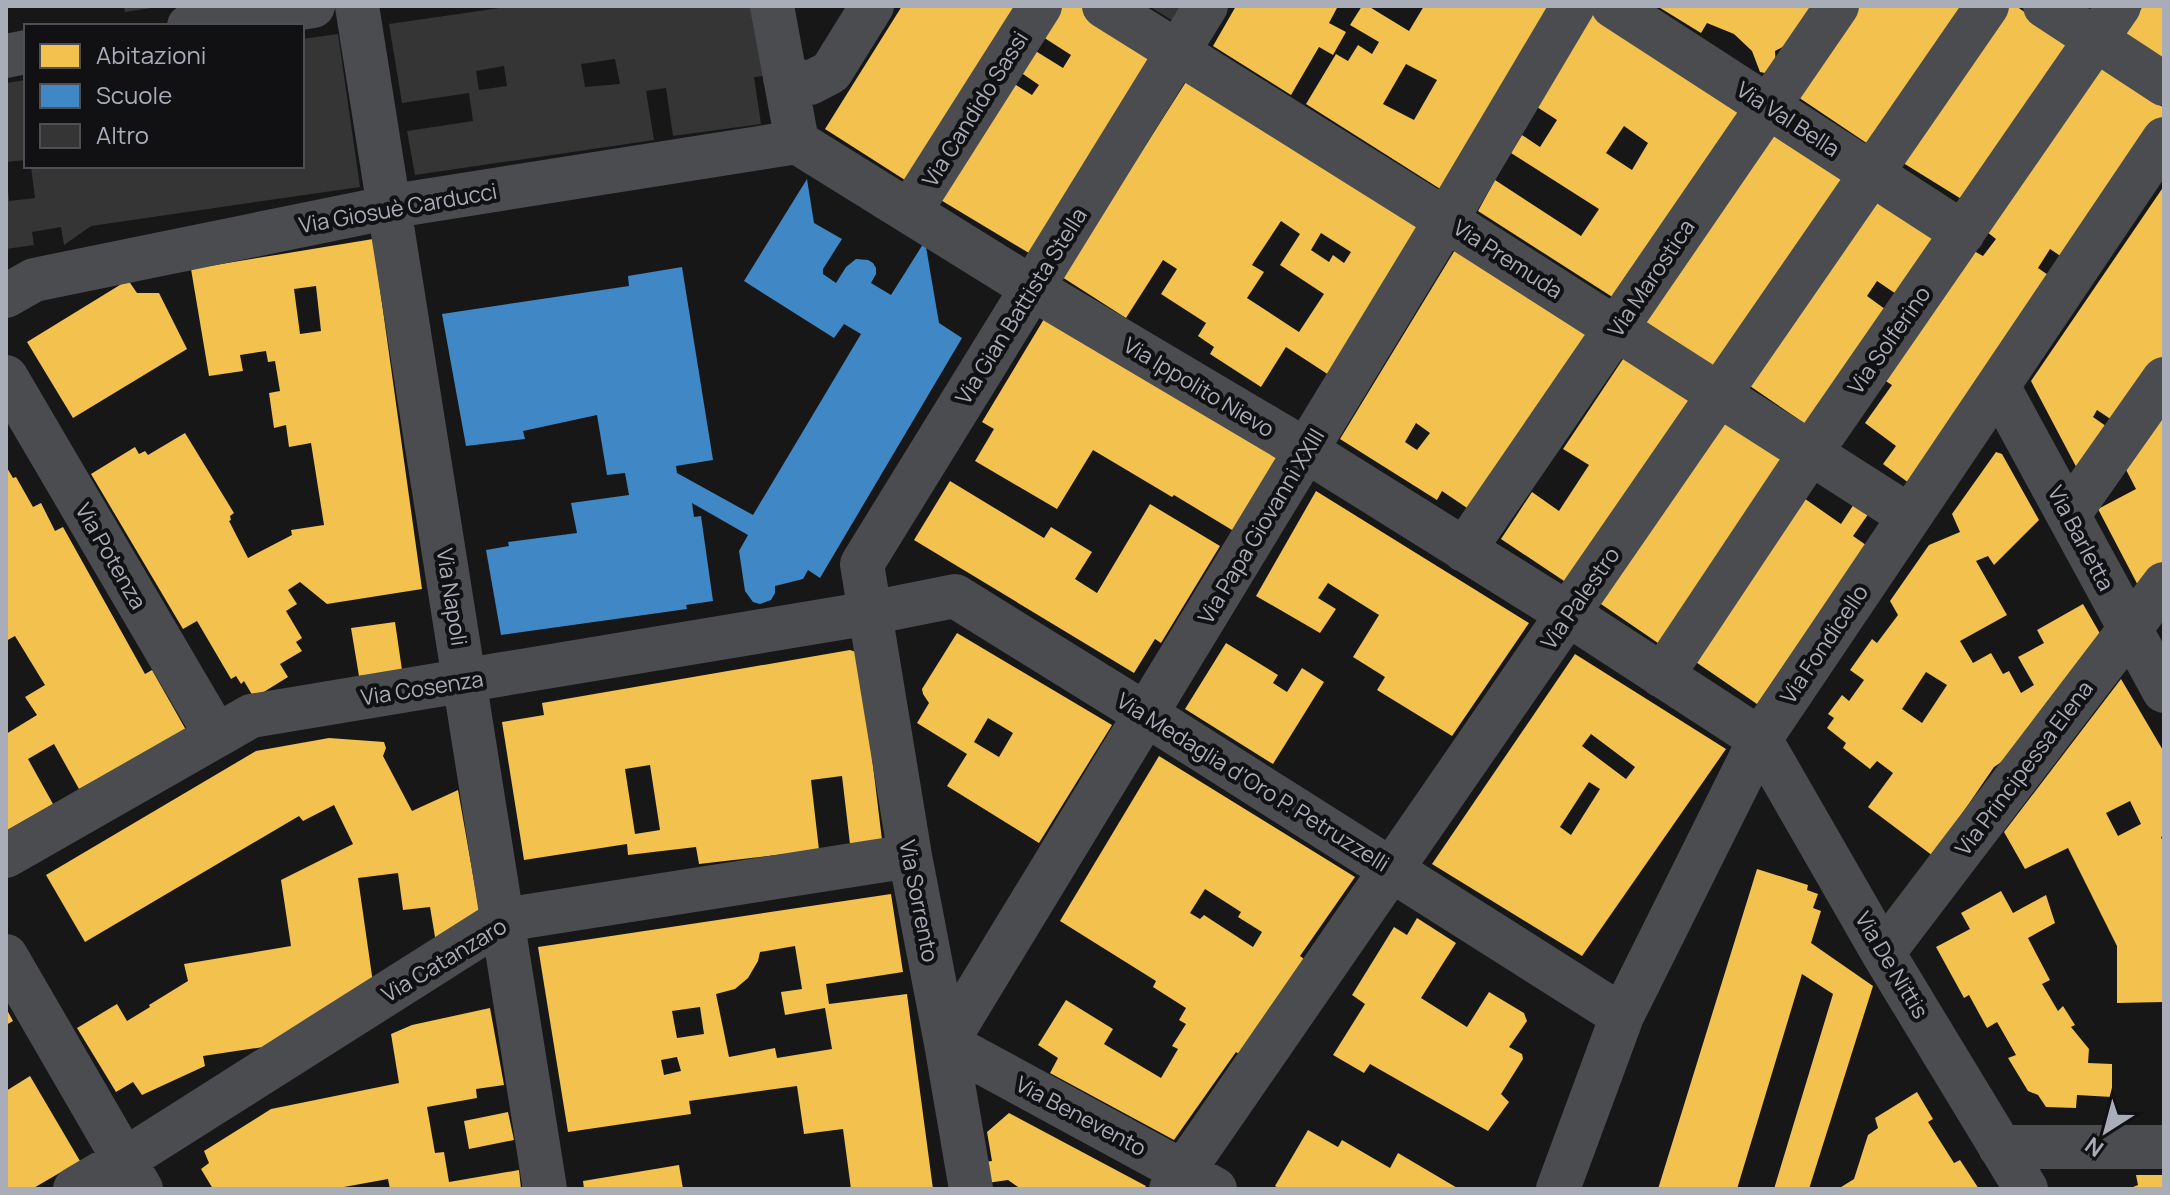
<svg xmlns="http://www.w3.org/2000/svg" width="2170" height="1195" viewBox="0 0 2170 1195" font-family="Manrope,sans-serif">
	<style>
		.homes { fill: #f2c14e; fill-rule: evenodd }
		.schools { fill: #3f88c5 }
		.building { fill: #353536; fill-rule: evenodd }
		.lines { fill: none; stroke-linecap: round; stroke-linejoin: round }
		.street { stroke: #4b4c50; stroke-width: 44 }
		.labels { text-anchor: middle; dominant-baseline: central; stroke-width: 8; stroke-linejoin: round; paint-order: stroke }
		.street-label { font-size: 22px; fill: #a8adb8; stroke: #111113 }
	</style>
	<rect width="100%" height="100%" fill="#171717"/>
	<path class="homes" d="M902,6H1022L908,182L825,129Z
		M1061,6H1082L1159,54L1034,256L939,199L1013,83L1032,95L1039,85L1020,72L1034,50L1063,68L1071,55L1043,37Z
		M1236,6H1338L1329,23L1346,32L1333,55L1319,47L1291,95L1213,46Z
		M1362,6H1368L1409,31L1424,6H1558L1445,192L1306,104L1336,54L1348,61L1358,45L1372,54L1379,42L1350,25ZM1406,64L1437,80L1414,120L1383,104Z
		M1596,6L1751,106L1617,300L1478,211L1495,180L1581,236L1599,209L1511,153L1522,135L1540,147L1557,120L1537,107ZM1624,126L1648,143L1632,170L1606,153Z
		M1657,6H1812L1788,44L1775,51L1776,66L1770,74L1760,72L1752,51L1734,34L1707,23L1701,33Z
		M1858,6H1963L1871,146L1798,97Z
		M2007,6H2016L2071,45L1963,200L1900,161Z
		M2143,6H2164V64L2122,38Z
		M2101,67L2164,108V118L2068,261L2050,249L2038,268L2054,279L1909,483L1883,464L1896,446L1865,423L1892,385L1884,380L1974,251L1983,256L1996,239L1987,232Z
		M1191,74L1426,224L1329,375L1286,347L1261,387L1210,354L1214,347L1198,336L1206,323L1161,294L1177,269L1163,260L1126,318L1062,277ZM1281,221L1300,234L1280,265L1324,294L1299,332L1247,298L1264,272L1252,265ZM1321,233L1351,252L1344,263L1333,255L1329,262L1311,250Z
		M1780,124L1856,170L1718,369L1646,322Z
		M1880,185L1948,231L1902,298L1877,281L1867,296L1889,312L1810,427L1747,384Z
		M2164,186V358L2118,424L2097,410L2093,417L2113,431L2081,476L2031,381Z
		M373,239L422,589L327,604L300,582L288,590L297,604L286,611L302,638L296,642L302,651L280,664L288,677L254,698L244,681L241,684L236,676L231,679L197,621L183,629L91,474L135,447L139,454L145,451L148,455L185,433L234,513L230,516L231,520L229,521L248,558L292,535L291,530L324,525L311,443L289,447L286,425L274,428L269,393L280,391L275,361L268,362L266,351L240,355L243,371L209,376L191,269ZM316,286L321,331L300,334L294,289Z
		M1458,245L1596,330L1473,512L1442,491L1437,500L1340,439ZM1416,423L1430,433L1417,450L1405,442Z
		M128,280L137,293H159L187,349L73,418L27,342Z
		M1044,319L1280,459L1237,533L1174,495L1172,497L1093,450L1057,509L975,461L994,429L982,422Z
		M1629,350L1699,396L1567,583L1501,539L1532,492L1559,511L1589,465L1563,449Z
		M2164,396V568L2143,595L2098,509L2136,489L2121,460Z
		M1725,412L1786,453L1658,643L1598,602Z
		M1996,452L2002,454L2039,520L1994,565L1988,556L1976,561L2007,615L1960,641L1973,663L1991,653L2003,674L2009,671L2021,693L2034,685L2018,657L2044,643L2037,630L2083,604L2106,644L2034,740L1994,767L1933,856L1868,807L1893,773L1877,761L1870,769L1843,748L1846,743L1827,728L1834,718L1828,714L1842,695L1849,701L1864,680L1850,670L1872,639L1877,643L1898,615L1890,601L1929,545L1960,532L1952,514ZM1926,672L1947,685L1922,723L1902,709Z
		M6,466L13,478L16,477L33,507L41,503L55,531L63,527L145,674L152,670L186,730L79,789L54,744L28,759L53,804L6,831V734L37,715L25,697L45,685L15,636L6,641Z
		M950,481L1044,538L1051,527L1092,552L1075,579L1097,593L1150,504L1220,546L1161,643L1155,639L1134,673L914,540Z
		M1316,491L1529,623L1452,736L1377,690L1385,677L1353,657L1379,615L1328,583L1318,598L1336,609L1320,633L1256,596Z
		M1801,496L1841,524L1854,504L1869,513L1853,536L1866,545L1757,704L1690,658Z
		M395,622L402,670L359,676L351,628Z
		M957,633L1112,725L1039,843L947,786L967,754L917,723L929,703L923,694L922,689ZM988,718L1013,733L999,757L974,742Z
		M1226,643L1278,675L1273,683L1287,692L1302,668L1324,682L1273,764L1185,709Z
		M850,650L856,652L871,749L882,840L850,844L842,776L811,780L819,850L699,864L696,847L628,855L627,844L524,860L502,722L544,715L542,703ZM650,765L660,830L635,834L625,769Z
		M1575,654L1726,749L1582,956L1432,864ZM1591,734L1635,767L1626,779L1582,746ZM1589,782L1600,789L1571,835L1560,827Z
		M2121,679L2164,752V835L2161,837L2164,844V1002L2117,1003V946L2068,848L2025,869L2004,832ZM2130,801L2141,824L2118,836L2106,813Z
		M329,738L384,742L386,748L383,756L412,811L458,790L480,915L436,943L430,907L403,910L398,873L358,878L373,983L270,1046L203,1056L205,1066L142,1095L133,1082L116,1092L77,1028L117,1004L127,1021L150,1007L149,1005L188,981L184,964L291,946L281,880L353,844L334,805L303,821L299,816L85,942L46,875L256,751Z
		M1159,756L1355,877L1300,956L1308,962L1242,1056L1236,1052L1174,1140L1050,1073L1058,1058L1038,1045L1066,1000L1113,1029L1104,1044L1161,1078L1178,1049L1172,1046L1186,1024L1179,1020L1186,1008L1153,987L1156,981L1060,921ZM1205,889L1241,912L1238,917L1262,932L1253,947L1204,915L1200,919L1190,913Z
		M1757,869L1808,885L1807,890L1818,894L1813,908L1821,911L1811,943L1873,986L1809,1189H1774L1833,994L1802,974L1737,1189H1658Z
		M2001,891L2013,913L2046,895L2055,923L2028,938L2050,980L2042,984L2058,1011L2063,1006L2075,1025L2071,1027L2089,1049L2088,1063L2112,1064V1097L2077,1095L2076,1108L2046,1107L2038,1095L2028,1091L2008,1058L2016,1055L1997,1022L1987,1028L1969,995L1964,998L1936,947L1970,929L1961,913Z
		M891,894L903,972L826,984L829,1004L907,994L933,1189H851L843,1129L804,1134L797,1086L689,1101L691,1114L568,1132L538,947ZM795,946L802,989L781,992L785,1015L825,1008L832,1049L777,1058L775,1048L729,1057L716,994L735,989L748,978L758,961L760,952ZM700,1007L704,1034L677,1038L672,1011ZM677,1057L681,1071L664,1075L661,1060Z
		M1417,918L1456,943L1421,998L1467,1027L1489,992L1524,1013L1527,1021L1509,1047L1522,1054L1523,1059L1501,1094L1509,1102L1488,1131L1370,1064L1364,1073L1333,1055L1365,1004L1352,995L1394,927L1407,935Z
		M6,1008L13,1021L6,1025Z
		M490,1008L504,1085L476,1089L477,1098L427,1107L435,1153L444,1152L449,1182L519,1170L521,1189H390L388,1179L333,1189H213L201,1169L209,1163L204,1151L271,1109L399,1083L391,1034L412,1025Z
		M30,1076L80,1161L32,1189H6V1091Z
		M1917,1092L1933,1119L1928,1122L1954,1163L1960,1160L1979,1189H1838L1854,1179L1868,1135L1878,1128L1875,1118Z
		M508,1112L514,1140L469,1149L464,1121Z
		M1009,1113L1146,1186L1144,1189H1021L1008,1180L987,1183L984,1162L992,1161L987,1132Z
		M1308,1130L1338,1147L1342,1140L1390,1168L1398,1153L1459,1189H1280L1275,1186Z
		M679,1165L683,1189H584L583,1181Z
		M2136,1175H2164V1189H2128L2138,1185Z"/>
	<path class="schools" d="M807,179L814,223L842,239L823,269V274L836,283L846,267L856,259L868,260L873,263L876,268V274L871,283L891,295L925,241L939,323L962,338L820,578L808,570L803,579L775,586V593L771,600L760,604L753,602L745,591L739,551L748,535L692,503L694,517L701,516L713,601L686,605L687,609L501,635L486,550L509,546L508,542L577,533L571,503L629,495L625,473L607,475L597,415L523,431L525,439L466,446L442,314L629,286L628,276L682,267L713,460L676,466L677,473L753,515L861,334L844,324L834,338L744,281Z"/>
	<path class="building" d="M124,6H151V8L125,12Z
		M514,6H752L763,76L754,77L761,124L673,136L666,88L646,91L654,140L415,175L407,131L473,121L469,93L402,103L389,24ZM615,59L620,84L585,87L581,64ZM504,66L507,86L479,90L476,71Z
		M1149,6H1193L1181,26Z
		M338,34L360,187L91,226L64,245L61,227L32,232L34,245L6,249V190H8L9,201L35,198L31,166H302V39Z
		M26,80V160L6,162V83Z"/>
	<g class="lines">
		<path class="street" d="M357,6L545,1189
			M772,6L797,142
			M1104,6L1446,220L1909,516
			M1613,6L1963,233
			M2045,6L2164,84
			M189,26L313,6
			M6,56L26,52
			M785,78L810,83L831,72L872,6
			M797,142L1032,288L1307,451L1568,614L1760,739L1883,953L2026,1189
			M910,211L1040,6
			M6,296L34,280L406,204L797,142
			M6,377L216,735
			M1998,386L2164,691
			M2069,514L2164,379
			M1464,550L1837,6
			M1662,676L1811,452L2119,6
			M6,856L251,716L870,613L955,596L1147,715L1622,1016
			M1883,953L2164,584
			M6,956L141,1189
			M2000,1147H2164
			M75,1189L124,1160L503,920L910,856
			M971,1189L946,1043L910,856L862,564L1206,6
			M1171,1189L1987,6
			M1215,1189L946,1043L1446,220L1573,6
			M1558,1189L1622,1016L1760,739L2164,139"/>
	</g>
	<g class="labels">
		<g class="street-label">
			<text transform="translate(975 109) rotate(-58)">Via Candido Sassi</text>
			<text transform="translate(1788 119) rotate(33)">Via Val Bella</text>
			<text transform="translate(398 208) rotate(-10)">Via Giosuè Carducci</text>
			<text transform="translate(1508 259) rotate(33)">Via Premuda</text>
			<text transform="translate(1651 278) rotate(-56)">Via Marostica</text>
			<text transform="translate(1021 306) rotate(-58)">Via Gian Battista Stella</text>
			<text transform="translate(1889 340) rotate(-55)">Via Solferino</text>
			<text transform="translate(1199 387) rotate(31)">Via Ippolito Nievo</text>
			<text transform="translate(1261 526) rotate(-59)">Via Papa Giovanni XXIII</text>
			<text transform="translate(2081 538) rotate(62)">Via Barletta</text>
			<text transform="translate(111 556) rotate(60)">Via Potenza</text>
			<text transform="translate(452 597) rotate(81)">Via Napoli</text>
			<text transform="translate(1580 598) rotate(-55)">Via Palestro</text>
			<text transform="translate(1824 644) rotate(-56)">Via Fondicello</text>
			<text transform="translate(422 688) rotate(-9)">Via Cosenza</text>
			<text transform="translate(2024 768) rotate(-53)">Via Principessa Elena</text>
			<text transform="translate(1253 782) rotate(32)">Via Medaglia d'Oro P. Petruzzelli</text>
			<text transform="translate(919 901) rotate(79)">Via Sorrento</text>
			<text transform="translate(444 960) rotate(-31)">Via Catanzaro</text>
			<text transform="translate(1892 965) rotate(59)">Via De Nittis</text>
			<text transform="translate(1081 1116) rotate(28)">Via Benevento</text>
		</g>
	</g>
	<rect width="2170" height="1195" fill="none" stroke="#a8adb8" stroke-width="16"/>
	<rect x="24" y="24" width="280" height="144" fill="#111113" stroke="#4d4f55" stroke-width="2"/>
	<rect x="40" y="44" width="40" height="24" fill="#f2c14e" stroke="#4d4f55" stroke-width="2"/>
	<text x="96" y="64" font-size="24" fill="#a8adb8">Abitazioni</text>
	<rect x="40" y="84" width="40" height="24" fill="#3f88c5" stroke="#4d4f55" stroke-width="2"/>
	<text x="96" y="104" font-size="24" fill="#a8adb8">Scuole</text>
	<rect x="40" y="124" width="40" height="24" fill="#353536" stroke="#4d4f55" stroke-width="2"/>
	<text x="96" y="144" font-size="24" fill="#a8adb8">Altro</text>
	<g transform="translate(2106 1131) rotate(216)" stroke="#111113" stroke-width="6" paint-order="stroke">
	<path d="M0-6L14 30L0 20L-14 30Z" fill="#a8adb8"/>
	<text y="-12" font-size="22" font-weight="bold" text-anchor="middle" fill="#a8adb8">N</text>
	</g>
</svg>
